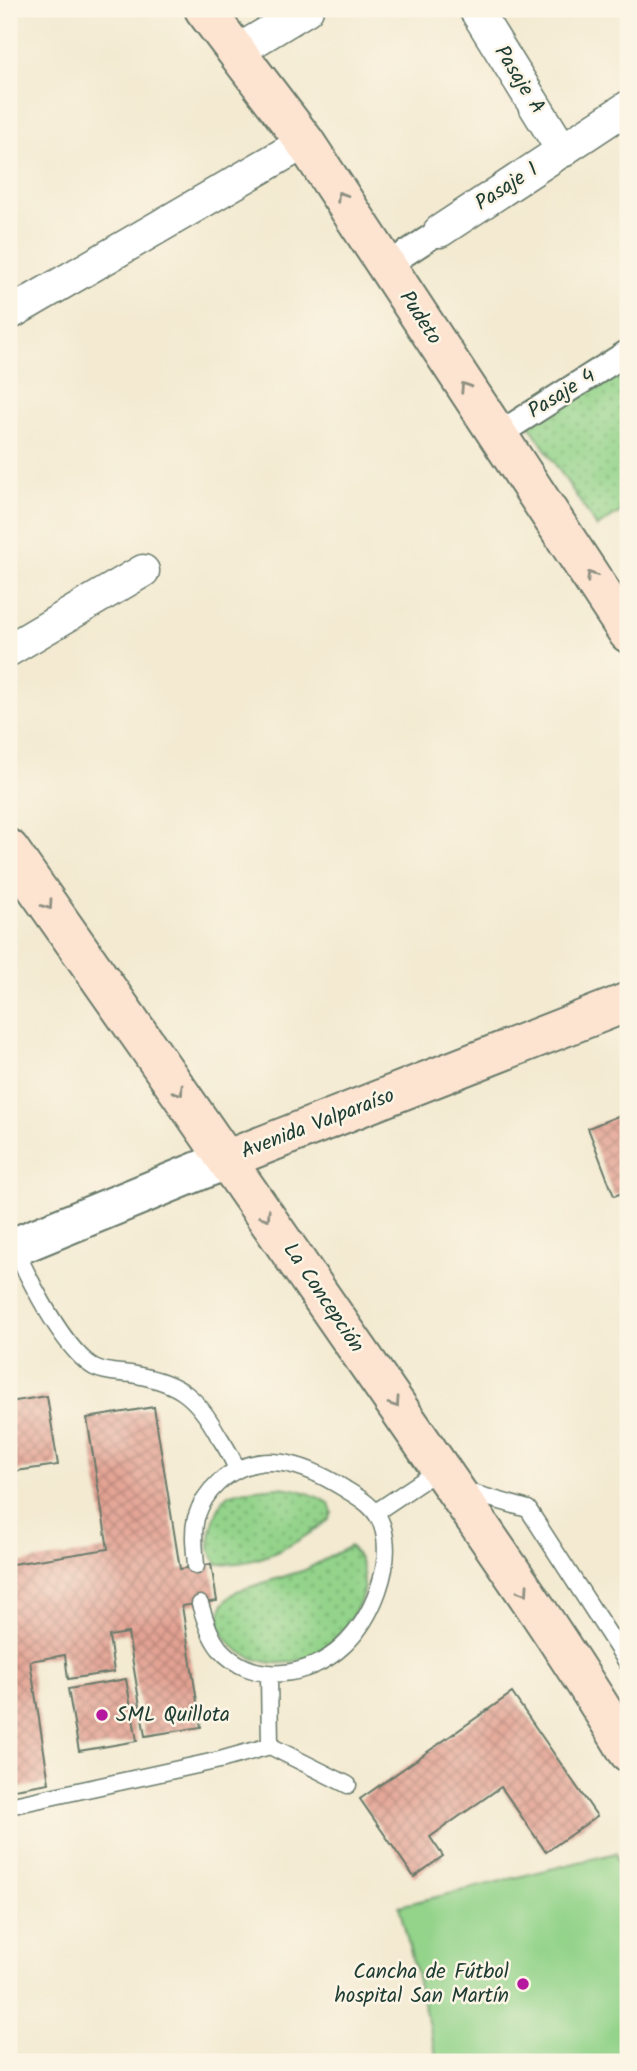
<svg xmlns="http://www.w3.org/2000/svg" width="637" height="2071" viewBox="0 0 637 2071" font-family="Kalam,sans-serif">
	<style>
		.grass { fill: url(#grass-dots); stroke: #59885f; stroke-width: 2 }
		.pitch { fill: #93d38a; stroke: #59885f; stroke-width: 2 }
		.building { fill: url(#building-cross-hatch) }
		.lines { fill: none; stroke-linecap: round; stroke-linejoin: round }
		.service-casing { stroke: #697a6b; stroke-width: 19 }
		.pedestrian-casing { stroke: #697a6b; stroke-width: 28 }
		.minor-casing { stroke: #697a6b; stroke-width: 35 }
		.tertiary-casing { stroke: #697a6b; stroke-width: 42 }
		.secondary-casing { stroke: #697a6b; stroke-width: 42 }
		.service { stroke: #fff; stroke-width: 16 }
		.pedestrian { stroke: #fff; stroke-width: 24 }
		.minor { stroke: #fff; stroke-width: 32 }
		.tertiary { stroke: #fff; stroke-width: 38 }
		.secondary { stroke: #fde4d1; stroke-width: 38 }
		.oneway { stroke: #8e9082 }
		.poi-dot { fill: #b5179e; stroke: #fcf5e5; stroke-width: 2.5 }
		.labels { text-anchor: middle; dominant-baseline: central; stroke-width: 5; stroke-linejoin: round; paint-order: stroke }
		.street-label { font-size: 21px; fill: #1f3d34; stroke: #fcf5e5 }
		.poi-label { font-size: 21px; fill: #1f3d34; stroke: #fcf5e5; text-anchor: start }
	</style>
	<defs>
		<pattern id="grass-dots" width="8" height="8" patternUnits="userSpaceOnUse" patternTransform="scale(1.75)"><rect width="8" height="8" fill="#93d38a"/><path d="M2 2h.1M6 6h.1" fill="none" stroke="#77ac72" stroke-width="1.8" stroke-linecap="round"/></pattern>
		<pattern id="building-cross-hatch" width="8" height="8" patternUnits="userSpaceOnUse" patternTransform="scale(1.75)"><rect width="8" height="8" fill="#e3a293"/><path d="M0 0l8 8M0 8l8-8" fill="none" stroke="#b78579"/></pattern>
	</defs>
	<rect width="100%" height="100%" fill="#fcf5e5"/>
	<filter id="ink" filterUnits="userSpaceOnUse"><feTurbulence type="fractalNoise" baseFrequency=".0143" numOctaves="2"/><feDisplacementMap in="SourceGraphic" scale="14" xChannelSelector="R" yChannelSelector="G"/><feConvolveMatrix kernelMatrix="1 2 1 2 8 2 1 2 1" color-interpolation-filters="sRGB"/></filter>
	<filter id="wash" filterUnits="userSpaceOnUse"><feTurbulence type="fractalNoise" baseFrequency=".00686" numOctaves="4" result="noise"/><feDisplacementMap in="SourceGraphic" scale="28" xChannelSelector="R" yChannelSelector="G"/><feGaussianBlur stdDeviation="1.57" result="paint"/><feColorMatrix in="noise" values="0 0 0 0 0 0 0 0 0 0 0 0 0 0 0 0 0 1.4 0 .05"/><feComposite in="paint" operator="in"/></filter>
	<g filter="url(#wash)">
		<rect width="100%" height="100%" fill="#f3ead1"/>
		<path class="grass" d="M628,358V507L597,527L528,423Z
			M276,1487C297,1488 311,1493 329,1503L332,1513L329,1520C296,1544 260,1566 218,1564C214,1560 211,1555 210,1549C208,1535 217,1500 231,1494C242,1489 264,1489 276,1487Z
			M350,1546C365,1562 368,1587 358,1606C301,1720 173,1635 237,1591L305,1570Z"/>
		<path class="pitch" d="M616,1853L628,1904V2062H438L399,1906Z"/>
		<g id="blocks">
			<path class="building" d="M628,1112V1191L614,1196L588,1128Z
				M47,1396L58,1465L9,1472V1402Z
				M154,1407L180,1569L211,1564L217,1601L182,1606L201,1727L145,1736L128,1633L109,1636L114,1672L68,1679L65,1655L30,1661L49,1783L9,1790V1551L12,1564L108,1549L87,1418Z
				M126,1679L137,1741L79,1751L68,1689Z
				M512,1693L597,1816L546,1852L501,1787L430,1837L443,1856L414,1877L360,1799Z"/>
		</g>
	</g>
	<g filter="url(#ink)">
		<use href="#blocks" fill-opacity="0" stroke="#697a6b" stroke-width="2"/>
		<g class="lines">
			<defs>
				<path id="service" d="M14,1247C29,1279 64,1350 94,1367C108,1374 121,1372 136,1375C180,1383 197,1397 218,1435C225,1446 232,1456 236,1468
					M465,1491L528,1509L628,1664
					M376,1512L440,1469
					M196,1566C195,1550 192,1534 196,1518C200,1505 208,1492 218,1483C258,1447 304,1463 345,1489C360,1498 376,1507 382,1525C395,1564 372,1619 343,1646C309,1678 252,1686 219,1648C209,1635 205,1619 200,1604
					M269,1674L270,1746L348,1785
					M9,1806L220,1760L270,1746"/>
				<path id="pedestrian" d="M386,266L440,231
					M496,436L628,352"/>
				<path id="minor" d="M475,9L563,151
					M236,52L307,9
					M440,231L628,107
					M9,314L305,142
					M9,650L143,571"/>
				<path id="tertiary" d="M9,1249L228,1159"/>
				<path id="secondary" d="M204,9L305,142L628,633
					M9,849C140,1035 270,1221 399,1409C477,1522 557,1634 628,1752
					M228,1159L628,1002"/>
			</defs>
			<use href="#service" class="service-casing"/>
			<use href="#pedestrian" class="pedestrian-casing"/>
			<use href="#minor" class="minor-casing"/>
			<use href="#tertiary" class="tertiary-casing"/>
			<use href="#secondary" class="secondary-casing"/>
			<use href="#service" class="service"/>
			<use href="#pedestrian" class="pedestrian"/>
			<use href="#minor" class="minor"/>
			<use href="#tertiary" class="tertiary"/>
			<use href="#secondary" class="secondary"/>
		</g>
		<defs><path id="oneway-chevron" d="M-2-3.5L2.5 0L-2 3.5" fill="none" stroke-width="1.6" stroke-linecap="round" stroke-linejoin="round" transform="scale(1.75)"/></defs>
		<g class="oneway">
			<use href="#oneway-chevron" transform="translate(341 196) rotate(-123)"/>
			<use href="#oneway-chevron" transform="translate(465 387) rotate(-123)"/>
			<use href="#oneway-chevron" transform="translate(591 576) rotate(-123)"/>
			<use href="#oneway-chevron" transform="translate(48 905) rotate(55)"/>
			<use href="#oneway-chevron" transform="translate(179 1091) rotate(55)"/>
			<use href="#oneway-chevron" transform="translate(266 1216) rotate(56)"/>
			<use href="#oneway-chevron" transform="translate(395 1403) rotate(56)"/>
			<use href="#oneway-chevron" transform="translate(524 1591) rotate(56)"/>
		</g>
	</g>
	<g class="poi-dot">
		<circle cx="102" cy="1715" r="7"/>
		<circle cx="523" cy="1984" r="7"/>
	</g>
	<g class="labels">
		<g class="street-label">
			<text transform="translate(519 80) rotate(58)">Pasaje A</text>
			<text transform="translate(507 187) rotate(-33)">Pasaje 1</text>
			<text transform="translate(420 318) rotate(57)">Pudeto</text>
			<text transform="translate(562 394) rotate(-32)">Pasaje 4</text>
			<text transform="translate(318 1124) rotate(-21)">Avenida Valparaíso</text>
			<text transform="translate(323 1298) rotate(56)">La Concepción</text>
		</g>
		<g class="poi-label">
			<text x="116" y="1715">SML Quillota</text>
			<text x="509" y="1972" text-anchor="end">Cancha de Fútbol<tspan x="509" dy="24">hospital San Martín</tspan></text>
		</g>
	</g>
	<rect width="637" height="2071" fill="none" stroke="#fcf5e5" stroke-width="35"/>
</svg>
